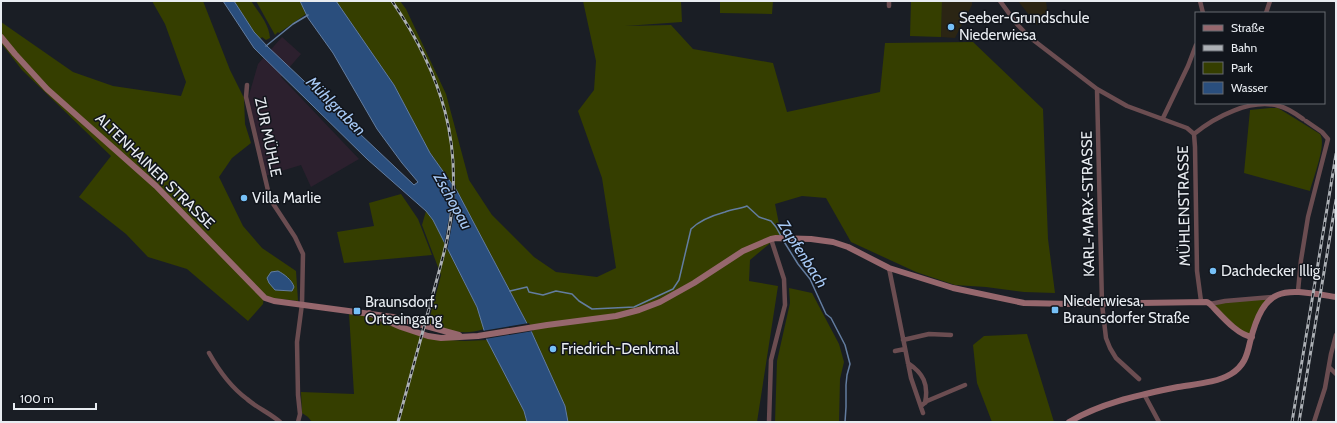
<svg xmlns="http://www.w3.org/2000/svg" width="1337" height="423" viewBox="0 0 1337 423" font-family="Cabin,sans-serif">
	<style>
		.commercial { fill: #2c202e }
		.education { fill: #2b2514 }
		.green { fill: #353e00 }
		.water { fill: #2a4e7d; stroke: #637da0 }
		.pier { fill: #1a1e25 }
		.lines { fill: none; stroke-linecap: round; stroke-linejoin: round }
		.stream { stroke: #637da0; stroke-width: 1.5 }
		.street { stroke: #6b4d51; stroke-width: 4.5 }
		.secondary { stroke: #96676d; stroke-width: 6 }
		.rail-casing { stroke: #acb0b5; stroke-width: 3 }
		.rail { stroke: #11151c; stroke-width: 1.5; stroke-dasharray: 4.5; stroke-linecap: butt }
		.poi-dot { fill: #76c0f7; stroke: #11151c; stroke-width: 1.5 }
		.labels { text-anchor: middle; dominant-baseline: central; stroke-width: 3; stroke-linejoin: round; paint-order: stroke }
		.poi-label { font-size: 15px; fill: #e8ecf1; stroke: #11151c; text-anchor: start }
		.street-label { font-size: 15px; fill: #e8ecf1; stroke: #11151c }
		.water-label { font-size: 16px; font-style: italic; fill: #a7c9f5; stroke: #11151c }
	</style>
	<rect width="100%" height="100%" fill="#1a1e25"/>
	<path class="commercial" d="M282,37L301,54L281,77L359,159L311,187L301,165L265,176L247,102L258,64Z"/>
	<path class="education" d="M942,1H972V5L955,38L941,37Z
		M1018,1H1046L1048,16L1037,25Z"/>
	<path class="green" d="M152,1H203L230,70L244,98L245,124L251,143L232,158L219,177L243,226L262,248L296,271L298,301L273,298L264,295L263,304L248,321L187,269L148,257L126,234L79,197L111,156L22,70L1,43V22L73,72L113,86L181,96L186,82L165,24Z
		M234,1H251C259,13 269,24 270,38L266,40L262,37L260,39L254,32Z
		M256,1H300L306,14L279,33L278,32L275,35Z
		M336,1H400L406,9L446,94L469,180L492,215L534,257L556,272L597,277L616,268L602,178L578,111L594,90L596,61L583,1H681L682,22L625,26L671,25L693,49L773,63L787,112L880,92L885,43L973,42L1043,109L1048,239L1055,293L1024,292L986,287L955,285L916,272L851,242L826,198L802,196L775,204L781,234L750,260L749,281L778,286L757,422H568L565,406L532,333L457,191L430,153L394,85Z
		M720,1H773L772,14L720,13Z
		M911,1H942L941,37L910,36Z
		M1270,108H1278L1320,134C1327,144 1313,178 1310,191L1244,173L1250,110Z
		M401,194L418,219L432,255L344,263L337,232L374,226L369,203Z
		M426,211L433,220L477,307L484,329C462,336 449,330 428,324L441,275L422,225Z
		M789,288L812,293L839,344L844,362L840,379L839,422H775L777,361L790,303Z
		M1273,297L1268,302L1252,337L1247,336L1210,304Z
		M349,313L374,318L434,339L465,341L487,340L524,411L527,422H312L308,417L302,413L301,392L354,394Z
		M1027,334L1054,422H992L977,383L973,345L984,336Z"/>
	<path class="water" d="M223,1H234L254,32L267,46L414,185L418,182L402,163L377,129L333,53L308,18L300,1H336L394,85L430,153L457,191L532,333L565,406L568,422H527L524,411L487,340L477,307L433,220L426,211L367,159L254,48Z
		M278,271C284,274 292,280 294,287L292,291L275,290L269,283L267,278L271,272Z"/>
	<path class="pier" d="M452,180L456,186L455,194L454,214L447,251L444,245L450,212Z
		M529,323L533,331L485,339L482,331Z"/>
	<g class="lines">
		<path class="stream" d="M1334,1L1336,2
			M266,46L293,24L308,15
			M783,240L798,264L810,279L826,314L831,318L845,345L850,364L847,375L846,385V407L845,422
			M510,291L527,287L529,292L543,295L556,291L572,294L579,301L592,309L634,307L673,289L679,280L691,229C699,221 714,215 725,212C732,209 740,209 747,206L759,217L771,221L776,227L781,236"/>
		<path class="street" d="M1000,1L1016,23L1028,36L1097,89L1127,106L1187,128L1194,134L1195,147L1197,271L1201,301
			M1200,1L1203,13
			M889,6V1
			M1266,13L1270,1
			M247,85L246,97L270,199L295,237L303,254L302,304L297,342L298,395L300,414L298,422
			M1097,89L1102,304L1106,338L1110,348L1116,358L1139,379
			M1163,118L1188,66L1196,45
			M1194,134C1215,117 1251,98 1279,106C1288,108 1296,114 1303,119
			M889,268L911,378L923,413
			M1298,291L1301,260L1308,217L1328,139L1322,132L1306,121
			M1210,304L1225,301L1273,297
			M903,340L929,334L951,335
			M895,351L905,349
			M209,353C218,369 232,388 247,399C257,408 270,413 280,422
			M908,363C923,373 929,384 925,403
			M1329,367L1336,374
			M1144,394L1159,422
			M921,406L927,401L965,385
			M769,422L771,360L785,305L784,279L771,239
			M1314,422L1325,388L1331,354L1336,335"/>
		<path class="secondary" d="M1,37L15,54L47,89L156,186L265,298L274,301L393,317L459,335
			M369,313L401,327L428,336L441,338L478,336L547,325L616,316L639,310L660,302L694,283L743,251L771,239L776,238L811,239L833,242L848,247L889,268L953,288L1024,303L1071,304L1207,302L1210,304C1221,315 1237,335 1252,337
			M1069,422C1103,402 1140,395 1178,387C1195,384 1216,383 1231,374C1244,366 1247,356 1250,342C1265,283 1284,289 1336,297"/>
		<defs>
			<path id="rail" d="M392,1C442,74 465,146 448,235C443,259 436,282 430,305C419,344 409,383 398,422
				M1292,422L1336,154
				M1299,422L1336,200"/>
		</defs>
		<use href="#rail" class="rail-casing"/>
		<use href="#rail" class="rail"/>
	</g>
	<g class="poi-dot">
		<circle cx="951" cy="27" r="4"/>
		<circle cx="244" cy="198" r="4"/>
		<circle cx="1213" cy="271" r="4"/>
		<rect x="1051" y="306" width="8" height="8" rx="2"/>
		<rect x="353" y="307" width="8" height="8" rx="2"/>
		<circle cx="553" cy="349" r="4"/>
	</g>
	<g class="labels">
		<g class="poi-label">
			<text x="959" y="18">Seeber-Grundschule<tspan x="959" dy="17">Niederwiesa</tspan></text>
			<text x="252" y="198">Villa Marlie</text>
			<text x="1221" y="271">Dachdecker Illig</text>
			<text x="1063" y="301">Niederwiesa,<tspan x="1063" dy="17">Braunsdorfer Straße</tspan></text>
			<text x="365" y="302">Braunsdorf,<tspan x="365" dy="17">Ortseingang</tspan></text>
			<text x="561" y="349">Friedrich-Denkmal</text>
		</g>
		<g class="street-label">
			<text transform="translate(268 137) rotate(78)">ZUR MÜHLE</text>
			<text transform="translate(155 171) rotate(44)">ALTENHAINER STRASSE</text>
			<text transform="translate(1088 204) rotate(-91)">KARL-MARX-STRASSE</text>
			<text transform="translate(1184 206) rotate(-91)">MÜHLENSTRASSE</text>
		</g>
		<g class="water-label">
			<text transform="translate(336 106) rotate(45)">Mühlgraben</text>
			<text transform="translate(453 201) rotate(61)">Zschopau</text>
			<text transform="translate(803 254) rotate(57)">Zapfenbach</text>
		</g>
	</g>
	<rect width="1337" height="423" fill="none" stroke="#e8ecf1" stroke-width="4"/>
	<rect x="1195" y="12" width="130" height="92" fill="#11151c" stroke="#676b71"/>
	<rect x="1203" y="25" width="20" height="6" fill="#96676d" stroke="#676b71"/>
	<text x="1231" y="32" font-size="12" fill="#e8ecf1">Straße</text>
	<rect x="1203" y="45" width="20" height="6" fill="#acb0b5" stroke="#676b71"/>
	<text x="1231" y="52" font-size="12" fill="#e8ecf1">Bahn</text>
	<rect x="1203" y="62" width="20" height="12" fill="#353e00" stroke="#676b71"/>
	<text x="1231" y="72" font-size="12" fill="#e8ecf1">Park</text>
	<rect x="1203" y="82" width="20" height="12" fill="#2a4e7d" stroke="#676b71"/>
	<text x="1231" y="92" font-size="12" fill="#e8ecf1">Wasser</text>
	<path d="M14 403v6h82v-6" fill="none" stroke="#e8ecf1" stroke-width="2"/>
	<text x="20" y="403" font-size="12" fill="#e8ecf1" stroke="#11151c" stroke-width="3" paint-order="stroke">100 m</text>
</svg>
